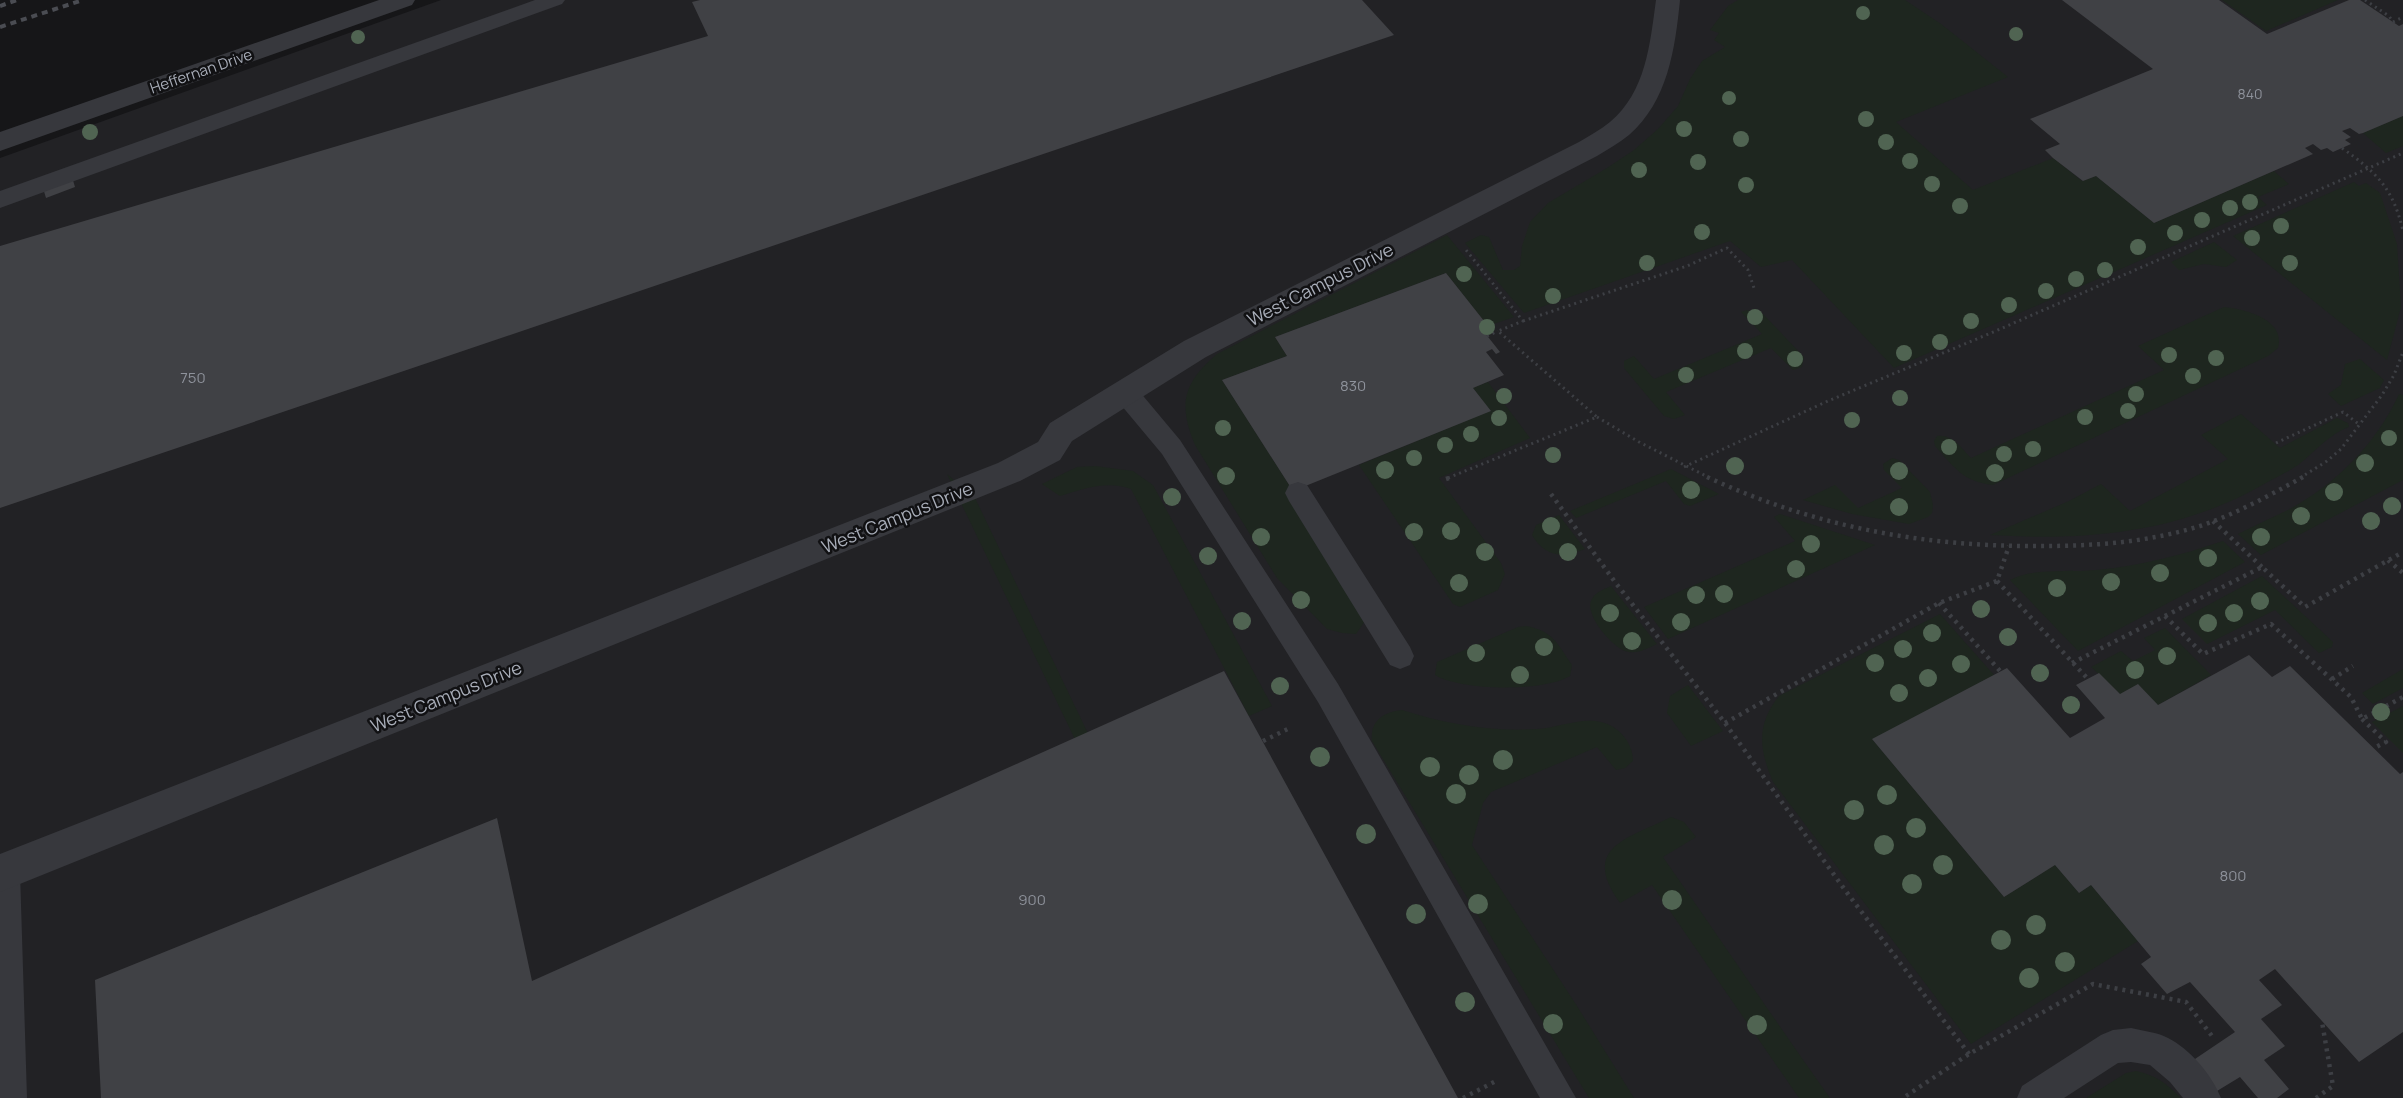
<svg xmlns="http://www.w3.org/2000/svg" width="2403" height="1098" viewBox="0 0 2403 1098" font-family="Manrope,sans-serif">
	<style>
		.built { fill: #222225 }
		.green { fill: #1e261f }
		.building { fill: #404145 }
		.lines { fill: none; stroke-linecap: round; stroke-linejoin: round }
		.path-far1 { stroke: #3d3f44; stroke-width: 3; stroke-dasharray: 2 4; stroke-linecap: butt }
		.path { stroke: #3d3f44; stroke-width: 4.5; stroke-dasharray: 3 5; stroke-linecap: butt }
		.service { fill: #37383d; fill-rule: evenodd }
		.minor { fill: #37383d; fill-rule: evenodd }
		.rail { stroke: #4a4c52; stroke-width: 4; stroke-dasharray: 6 5; stroke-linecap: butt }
		.tree { fill: #506452 }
		.labels { text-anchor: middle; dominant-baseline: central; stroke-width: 5; stroke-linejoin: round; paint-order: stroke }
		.far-number-label { font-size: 14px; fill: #8e929b }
		.far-street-label { font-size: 15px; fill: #a8adb8; stroke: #111113 }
		.number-label { font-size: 15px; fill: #8e929b }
		.street-label { font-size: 18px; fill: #a8adb8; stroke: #111113 }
	</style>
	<rect width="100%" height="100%" fill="#161618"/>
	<path class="built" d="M441,0H2403V1098H0V158Z"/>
	<path class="green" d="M1738,0H1905L1941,24L2008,77L1896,122L1973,190L2053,158L2082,181L2096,176L2154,223L2274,171L2289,184L2258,197L2267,205L1894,368L1792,260L1761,267L1730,241L1524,313L1465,243L1481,235L1489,237L1503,270H1514L1520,266L1522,246L1530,222L1548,203L1607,168L1634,150L1658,129L1678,106L1690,79L1702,61L1725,47L1714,40L1719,33L1710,30L1728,6Z
		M2222,0H2338L2266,31Z
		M2403,116V146L2386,153L2363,133Z
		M2354,182L2359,186L2366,183L2380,193L2397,244L2401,307L2387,360L2233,236Z
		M1447,235L1514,317L1488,326L1446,273L1275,337L1287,356L1222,380L1293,491L1367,618L1356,634L1342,633L1327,629L1277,578L1195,445C1178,404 1183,383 1217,354Z
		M2214,242L2237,260L2226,267L2204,264L2179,270L2171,262Z
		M2224,307C2244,309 2286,319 2278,348L2268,356L1993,485C1963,482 1954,467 1935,446L1934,441L1937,436C1953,434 1961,448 1971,458L2164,370L2138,346Z
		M1747,310L1763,314L1804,357L1802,367L1793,370L1771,348L1666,392L1685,415L1674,419L1664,416L1624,368V361L1634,356L1654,379L1762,334L1741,312Z
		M2360,359L2384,380L2380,388L2341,406L2328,394L2341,385L2345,364Z
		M1488,382L1530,438L1439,478L1501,563L1505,574L1498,590L1460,607L1453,604L1359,465L1490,411L1473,388Z
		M2399,394L2403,395V480L2261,555L2238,534C2254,526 2271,518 2288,510C2335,485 2377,443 2399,394Z
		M2241,414L2280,448L2337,418L2348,423L2349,427C2329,434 2315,452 2298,465C2288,472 2277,477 2266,483C2180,533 2088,541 1990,535L2069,501L2101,484L2130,511L2228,459L2201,435Z
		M1892,458L1899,460L1930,492L1933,505L1932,513L1928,517L1909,524L1852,514L1803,500L1835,485L1858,508L1902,488L1884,470L1883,464Z
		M1095,466L1133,471L1153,485L1272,706L1249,716L1131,489C1107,480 1083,489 1060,496L1042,484L1077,467Z
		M1671,469L1719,494L1690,506L1684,504L1666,481L1576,518L1570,511Z
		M947,474L975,498L1263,1098H1248Z
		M1780,514L1875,545L1668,639L1644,607L1795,541L1774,517Z
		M1559,515L1585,549C1563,558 1546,558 1532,535L1536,525Z
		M2223,541L2245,562L2078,651L2010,580C2034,567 2069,573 2096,570C2140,566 2182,555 2223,541Z
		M2262,576L2333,642L2332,647L2319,653L2275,610L2207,644L2182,619Z
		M1611,586L1657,644C1646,649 1636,655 1625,651C1611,646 1583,613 1592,599C1595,592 1605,589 1611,586Z
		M1940,614L1994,675L1873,740L2004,897L2055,865L2079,893L2091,885L2138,941L1971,1044L1773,782C1759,749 1756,725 1779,696Z
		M1526,626C1553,631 1557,643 1572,665L1570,676C1544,692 1461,691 1435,675L1437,662L1518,627Z
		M2165,628L2211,675L2158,705L2120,694L2091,667L2121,651L2133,661L2155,650L2144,638Z
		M2403,669V688L2373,704L2362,693Z
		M1688,685L1723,731L1691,746L1667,713L1670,696Z
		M2403,706V753L2372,722Z
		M1402,710C1446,724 1490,732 1537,729C1557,728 1581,717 1601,722C1619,726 1633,743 1633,761L1625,768L1616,770L1597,747L1491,792L1483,803L1472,845L1577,1006L1634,1098H1589L1372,741C1370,721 1383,712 1402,710Z
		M1671,817L1684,822L1696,837L1663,857C1719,937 1773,1018 1830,1098H1799L1652,885L1620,903C1580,847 1627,839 1671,817Z
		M2136,1071C2156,1075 2167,1084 2181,1098H2086L2126,1073Z"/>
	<path class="building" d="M700,0H1362L1394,35L0,508V246L708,36L692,2Z
		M2062,0H2219L2267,34L2349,0H2360L2399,26L2403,24V116L2363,133L2359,134L2350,128L2342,131L2351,137L2345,140L2351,144L2333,152L2327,148L2321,150L2313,144L2305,148L2313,154L2154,223L2096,176L2083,181L2053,158L2045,150L2060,144L2030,119L2153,69Z
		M72,177L75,187L46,198L43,188Z
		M1446,273L1488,326L1481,328L1500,352L1496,354L1492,349L1486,352L1504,375L1473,388L1491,411L1293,491L1222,380L1287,356L1275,337Z
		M2249,655L2272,677L2290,666L2400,774L2403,772V1032L2359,1062L2275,969L2259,980L2282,1005L2261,1019L2285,1046L2264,1060L2289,1089L2277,1098H2258L2240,1077L2217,1091L2192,1061L2235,1032L2190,982L2167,994L2141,964L2151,957L2091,885L2079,893L2055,865L2004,897L1872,739L2007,668L2070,738L2105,718L2076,685L2099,673L2120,694L2138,684L2158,705Z
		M1224,671L1458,1098H101L95,980L497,818L532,981Z"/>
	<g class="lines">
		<path class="path-far1" d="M2365,0L2389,16L2393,22L2403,17
			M2342,148C2377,173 2393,188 2403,231
			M1523,321L1687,266L1727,248L1748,270L1755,291
			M1487,336L1498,331
			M1597,417L1639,442L1710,478
			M2276,443L2343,412L2360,425
			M1684,467L1828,401L1991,333L2403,153
			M1448,478L1597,417L1498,331L1523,321L1466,250
			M2300,478L2327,461L2341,449L2382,395L2394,375L2403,352"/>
		<path class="path" d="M1707,477C1816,527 1923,547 2043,546C2096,546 2149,542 2200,526C2236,514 2270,495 2303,477
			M1446,479L1452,477
			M1551,494L1615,582L1725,723L1845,890L1969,1054
			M2213,521L2262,567
			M2388,560L2403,573
			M1997,581L2087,678
			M1939,603L2001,672
			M2165,616L2203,654L2271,624L2351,697L2362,719L2403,697
			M2072,663L2262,567L2305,607L2403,552
			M2332,679L2353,666
			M2362,719L2386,742L2374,748
			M1725,723L1939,603L1997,581L2009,546
			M1263,741L1290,728
			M1906,1096L1969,1054L2093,984L2186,1002L2212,1036
			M1463,1098L1498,1080
			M2316,1098L2333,1086L2322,1022"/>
		<path class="service" d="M535,0H565L562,4L0,208V191Z
			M1125,382L1134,385L1180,440L1338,684L1576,1098H1540L1318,702L1162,454L1116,399L1112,392L1116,385Z
			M1298,482L1307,485L1410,647L1414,656L1410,665L1400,669L1390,665L1289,501L1285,493L1289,485Z
			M4,857L15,861L20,872L27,1098H0V858Z
			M2131,1028C2143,1031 2157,1032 2168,1038C2190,1049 2212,1075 2221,1098H2183L2170,1082L2150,1065L2131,1062L2118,1063L2064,1098H2017L2022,1086L2101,1035L2113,1030Z"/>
		<path class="minor" d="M379,0H415L412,5L0,151V132Z
			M1656,0H1680C1675,49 1668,101 1629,135C1619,143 1608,149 1597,156L1206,357L1072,441L1060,460L1020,481L0,892V854L998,463L1038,442L1050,423L1184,341L1579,142C1589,136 1600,130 1610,122C1646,92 1650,44 1656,0Z"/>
		<path class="rail" d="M0,6L17,0
			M0,27L83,0"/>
	</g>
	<g class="tree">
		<circle cx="1863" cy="13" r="7"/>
		<circle cx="2016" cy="34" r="7"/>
		<circle cx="358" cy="37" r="7"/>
		<circle cx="1729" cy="98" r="7"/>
		<circle cx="1866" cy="119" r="8"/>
		<circle cx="1684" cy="129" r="8"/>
		<circle cx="90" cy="132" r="8"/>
		<circle cx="1741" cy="139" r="8"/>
		<circle cx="1886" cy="142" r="8"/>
		<circle cx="1910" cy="161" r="8"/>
		<circle cx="1698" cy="162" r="8"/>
		<circle cx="1639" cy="170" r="8"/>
		<circle cx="1932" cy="184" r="8"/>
		<circle cx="1746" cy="185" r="8"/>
		<circle cx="2250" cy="202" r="8"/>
		<circle cx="1960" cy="206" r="8"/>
		<circle cx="2230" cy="208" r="8"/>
		<circle cx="2202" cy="220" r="8"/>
		<circle cx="2281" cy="226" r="8"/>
		<circle cx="1702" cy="232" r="8"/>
		<circle cx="2175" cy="233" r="8"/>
		<circle cx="2252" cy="238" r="8"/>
		<circle cx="2138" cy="247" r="8"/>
		<circle cx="1647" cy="263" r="8"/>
		<circle cx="2290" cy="263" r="8"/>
		<circle cx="2105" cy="270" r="8"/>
		<circle cx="1464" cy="274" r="8"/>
		<circle cx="2076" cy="279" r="8"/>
		<circle cx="2046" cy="291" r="8"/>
		<circle cx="1553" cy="296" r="8"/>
		<circle cx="2009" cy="305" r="8"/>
		<circle cx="1755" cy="317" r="8"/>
		<circle cx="1971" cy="321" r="8"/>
		<circle cx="1487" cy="327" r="8"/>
		<circle cx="1940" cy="342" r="8"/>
		<circle cx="1745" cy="351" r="8"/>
		<circle cx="1904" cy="353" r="8"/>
		<circle cx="2169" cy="355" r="8"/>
		<circle cx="2216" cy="358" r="8"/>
		<circle cx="1795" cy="359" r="8"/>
		<circle cx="1686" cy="375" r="8"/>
		<circle cx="2193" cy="376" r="8"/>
		<circle cx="2136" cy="394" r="8"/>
		<circle cx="1504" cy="396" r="8"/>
		<circle cx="1900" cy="398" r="8"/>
		<circle cx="2128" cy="411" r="8"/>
		<circle cx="2085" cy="417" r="8"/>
		<circle cx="1499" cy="418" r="8"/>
		<circle cx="1852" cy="420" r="8"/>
		<circle cx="1223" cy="428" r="8"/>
		<circle cx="1471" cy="434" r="8"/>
		<circle cx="2389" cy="438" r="8"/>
		<circle cx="1445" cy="445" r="8"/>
		<circle cx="1949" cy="447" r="8"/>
		<circle cx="2033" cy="449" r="8"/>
		<circle cx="2004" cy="454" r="8"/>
		<circle cx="1553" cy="455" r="8"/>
		<circle cx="1414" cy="458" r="8"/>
		<circle cx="2365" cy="463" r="9"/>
		<circle cx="1735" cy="466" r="9"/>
		<circle cx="1385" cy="470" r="9"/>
		<circle cx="1899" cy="471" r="9"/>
		<circle cx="1995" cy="473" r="9"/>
		<circle cx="1226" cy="476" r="9"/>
		<circle cx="1691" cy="490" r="9"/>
		<circle cx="2334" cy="492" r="9"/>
		<circle cx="1172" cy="497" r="9"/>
		<circle cx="2392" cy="506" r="9"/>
		<circle cx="1899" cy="507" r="9"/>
		<circle cx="2301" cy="516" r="9"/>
		<circle cx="2371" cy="521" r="9"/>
		<circle cx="1551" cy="526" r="9"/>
		<circle cx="1451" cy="531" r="9"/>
		<circle cx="1414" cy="532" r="9"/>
		<circle cx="1261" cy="537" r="9"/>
		<circle cx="2261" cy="537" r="9"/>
		<circle cx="1811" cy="544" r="9"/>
		<circle cx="1485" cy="552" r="9"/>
		<circle cx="1568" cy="552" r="9"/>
		<circle cx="1208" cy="556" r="9"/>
		<circle cx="2208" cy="558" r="9"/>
		<circle cx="1796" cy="569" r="9"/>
		<circle cx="2160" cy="573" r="9"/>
		<circle cx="2111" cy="582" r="9"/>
		<circle cx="1459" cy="583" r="9"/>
		<circle cx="2057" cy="588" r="9"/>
		<circle cx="1724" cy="594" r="9"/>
		<circle cx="1696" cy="595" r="9"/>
		<circle cx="1301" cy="600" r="9"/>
		<circle cx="2260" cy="601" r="9"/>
		<circle cx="1981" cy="609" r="9"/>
		<circle cx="1610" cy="613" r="9"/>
		<circle cx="2234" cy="613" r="9"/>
		<circle cx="1242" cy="621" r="9"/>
		<circle cx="1681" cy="622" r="9"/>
		<circle cx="2208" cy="623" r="9"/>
		<circle cx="1932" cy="633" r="9"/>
		<circle cx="2008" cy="637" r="9"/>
		<circle cx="1632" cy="641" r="9"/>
		<circle cx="1544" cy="647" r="9"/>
		<circle cx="1903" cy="649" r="9"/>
		<circle cx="1476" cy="653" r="9"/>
		<circle cx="2167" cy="656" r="9"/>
		<circle cx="1875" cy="663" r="9"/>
		<circle cx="1961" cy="664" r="9"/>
		<circle cx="2135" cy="670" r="9"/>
		<circle cx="2040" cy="673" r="9"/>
		<circle cx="1520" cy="675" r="9"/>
		<circle cx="1928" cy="678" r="9"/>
		<circle cx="1280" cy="686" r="9"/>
		<circle cx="1899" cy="693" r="9"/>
		<circle cx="2071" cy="705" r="9"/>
		<circle cx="2381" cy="712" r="9"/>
		<circle cx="1320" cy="757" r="10"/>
		<circle cx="1503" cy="760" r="10"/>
		<circle cx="1430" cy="767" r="10"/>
		<circle cx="1469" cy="775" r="10"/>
		<circle cx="1456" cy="794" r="10"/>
		<circle cx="1887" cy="795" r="10"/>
		<circle cx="1854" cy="810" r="10"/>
		<circle cx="1916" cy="828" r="10"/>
		<circle cx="1366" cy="834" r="10"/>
		<circle cx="1884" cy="845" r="10"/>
		<circle cx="1943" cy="865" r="10"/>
		<circle cx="1912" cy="884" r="10"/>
		<circle cx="1672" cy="900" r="10"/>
		<circle cx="1478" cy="904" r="10"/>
		<circle cx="1416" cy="914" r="10"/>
		<circle cx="2036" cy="925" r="10"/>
		<circle cx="2001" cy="940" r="10"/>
		<circle cx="2065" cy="962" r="10"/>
		<circle cx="2029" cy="978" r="10"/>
		<circle cx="1465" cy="1002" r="10"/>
		<circle cx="1553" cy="1024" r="10"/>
		<circle cx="1757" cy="1025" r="10"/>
	</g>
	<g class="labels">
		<g class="far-number-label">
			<text x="2250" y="93">840</text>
		</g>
		<g class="far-street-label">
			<text transform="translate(201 71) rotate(-19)">Heffernan Drive</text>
		</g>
		<g class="number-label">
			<text x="193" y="377">750</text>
			<text x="1353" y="385">830</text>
			<text x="2233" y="875">800</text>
			<text x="1032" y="899">900</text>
		</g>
		<g class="street-label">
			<text transform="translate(1320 284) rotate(-27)">West Campus Drive</text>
			<text transform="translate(897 517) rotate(-22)">West Campus Drive</text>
			<text transform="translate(446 696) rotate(-22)">West Campus Drive</text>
		</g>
	</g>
</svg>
